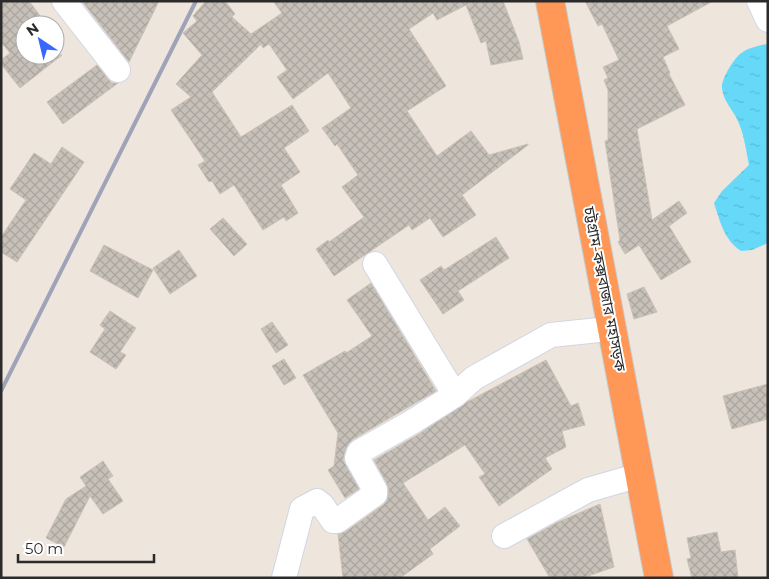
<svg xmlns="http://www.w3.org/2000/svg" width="769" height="579" viewBox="0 0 769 579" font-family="Montserrat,'Noto Sans Bengali',sans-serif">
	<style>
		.water { fill: url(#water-ripples) }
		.building { fill: url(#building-cross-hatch); stroke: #cac2b5 }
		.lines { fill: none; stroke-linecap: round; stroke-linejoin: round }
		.minor-casing { stroke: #d1d6e5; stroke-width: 26 }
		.highway-casing { stroke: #c8c8c8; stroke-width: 30 }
		.minor { stroke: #fff; stroke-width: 24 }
		.highway { stroke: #ff9756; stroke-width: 28 }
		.rail { stroke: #9ea3b7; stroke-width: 4 }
		.labels { text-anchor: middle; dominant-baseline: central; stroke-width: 4; stroke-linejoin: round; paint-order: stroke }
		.street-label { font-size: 15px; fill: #2b2b2b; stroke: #fff }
	</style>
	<defs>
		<pattern id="water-ripples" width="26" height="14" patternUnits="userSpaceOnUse" patternTransform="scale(1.25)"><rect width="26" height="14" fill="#66d9f9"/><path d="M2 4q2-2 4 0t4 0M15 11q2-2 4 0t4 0" fill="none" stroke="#59bad6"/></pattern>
		<pattern id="building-cross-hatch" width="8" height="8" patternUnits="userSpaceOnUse" patternTransform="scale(1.25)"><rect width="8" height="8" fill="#c6c0b8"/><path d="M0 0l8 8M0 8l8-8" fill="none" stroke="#aaa59e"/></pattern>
	</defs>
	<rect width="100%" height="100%" fill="#eee5dc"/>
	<path class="water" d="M766,44L768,46V243L752,250L741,251C724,240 720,221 714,203L722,191L749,165C746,150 744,133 737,119C732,109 723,100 722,88C721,79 734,59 740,54C747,48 757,46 766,44Z"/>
	<path class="building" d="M1,1H29L47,25H25V55H62L20,88L1,64V60L10,53L1,42Z
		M82,1H159L129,62Z
		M206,1H225L235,14L232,17L251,34L282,13L273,1H503L519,42L523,59L491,65L486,41L481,43L466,5L437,20L433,13L409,29L446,86L407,111L437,156L471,131L489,155L528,144V145L462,195L476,215L443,237L430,218L412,230L409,225L334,276L316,249L328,240L329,242L364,217L342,187L358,175L337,144L335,146L322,128L351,108L328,73L293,99L277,77L287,70L269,44L263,48L261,44L212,92L241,137L292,105L309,131L284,148L300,172L281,185L298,213L286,221L284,217L263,230L234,185L220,194L212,181L209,182L198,165L205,161L171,110L191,97L176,84L202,55L183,33L197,21L193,16Z
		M585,1H713L667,26L679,49L663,57L670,73L669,74L685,105L637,129L652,220L679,201L687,213L669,226L691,262L661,280L639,245L625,254L618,242L620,240L605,141L608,140V90L604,80L608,78L603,67L619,60L602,24L598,26Z
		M97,65L108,79L112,83H118L63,124L47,102Z
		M62,147L84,162L17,262L1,252V237L26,200L10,189L34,153L51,164Z
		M223,218L247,244L234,256L210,229Z
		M496,237L509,258L458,291L464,300L443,314L420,280L441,266L444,270Z
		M104,245L153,270L138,298L90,271Z
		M179,250L197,276L170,294L153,268Z
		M371,283L436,391L352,440L346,448L343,460L359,489L345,498L328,470L334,466L338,433L303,375L345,351L346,353L372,336L347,300Z
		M644,287L657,312L634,319L627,294Z
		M110,311L136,328L120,352L126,355L116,369L90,352L105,329L100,325Z
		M272,322L288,345L276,353L261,329Z
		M284,359L296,378L284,385L272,366Z
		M546,360L571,406L578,403L585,425L562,431L566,447L545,458L552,469L499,506L479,477L485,474L465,445L403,483L428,520L445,507L460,526L430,549L433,554L400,578H343L338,534L345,532L383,505L387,500L389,490L387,484L374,460L419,434L467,402Z
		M768,384V419L732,429L723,396Z
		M103,461L113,476L108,479L123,501L103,514L90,496L64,547L46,538L66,499L86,486L80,477Z
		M600,504L614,567L582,578H550L527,539L558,522Z
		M717,532L721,552L735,550L738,578H692L687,559L691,558L687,538Z"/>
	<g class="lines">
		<defs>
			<path id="minor" d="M64,1L118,70
				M759,1L768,20
				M375,264L455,395
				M504,536L588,490L626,479
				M284,578L302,509L317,501L322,505L333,521H337L375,494V490L357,458L359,452L412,422L455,395L474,378L551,335L599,330"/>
			<path id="highway" d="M550,1L659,578"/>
		</defs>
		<use href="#minor" class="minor-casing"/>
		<use href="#highway" class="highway-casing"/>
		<use href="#minor" class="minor"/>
		<use href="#highway" class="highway"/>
		<path class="rail" d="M1,391L196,1"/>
	</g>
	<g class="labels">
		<g class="street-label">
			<text transform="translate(605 289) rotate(79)">চট্টগ্রাম-কক্সবাজার মহাসড়ক</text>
		</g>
	</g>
	<rect width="769" height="579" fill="none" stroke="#2b2b2b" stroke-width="5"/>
	<g transform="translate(40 40) rotate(325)"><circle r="24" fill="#ffffff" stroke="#aaaaaa"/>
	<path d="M0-4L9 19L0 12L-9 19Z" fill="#3867ff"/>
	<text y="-8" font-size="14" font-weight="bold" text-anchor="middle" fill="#2b2b2b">N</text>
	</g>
	<path d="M18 554v8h136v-8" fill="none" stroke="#2b2b2b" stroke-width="2.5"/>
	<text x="25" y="554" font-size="15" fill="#2b2b2b" stroke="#ffffff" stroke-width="4" paint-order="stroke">50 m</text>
</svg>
